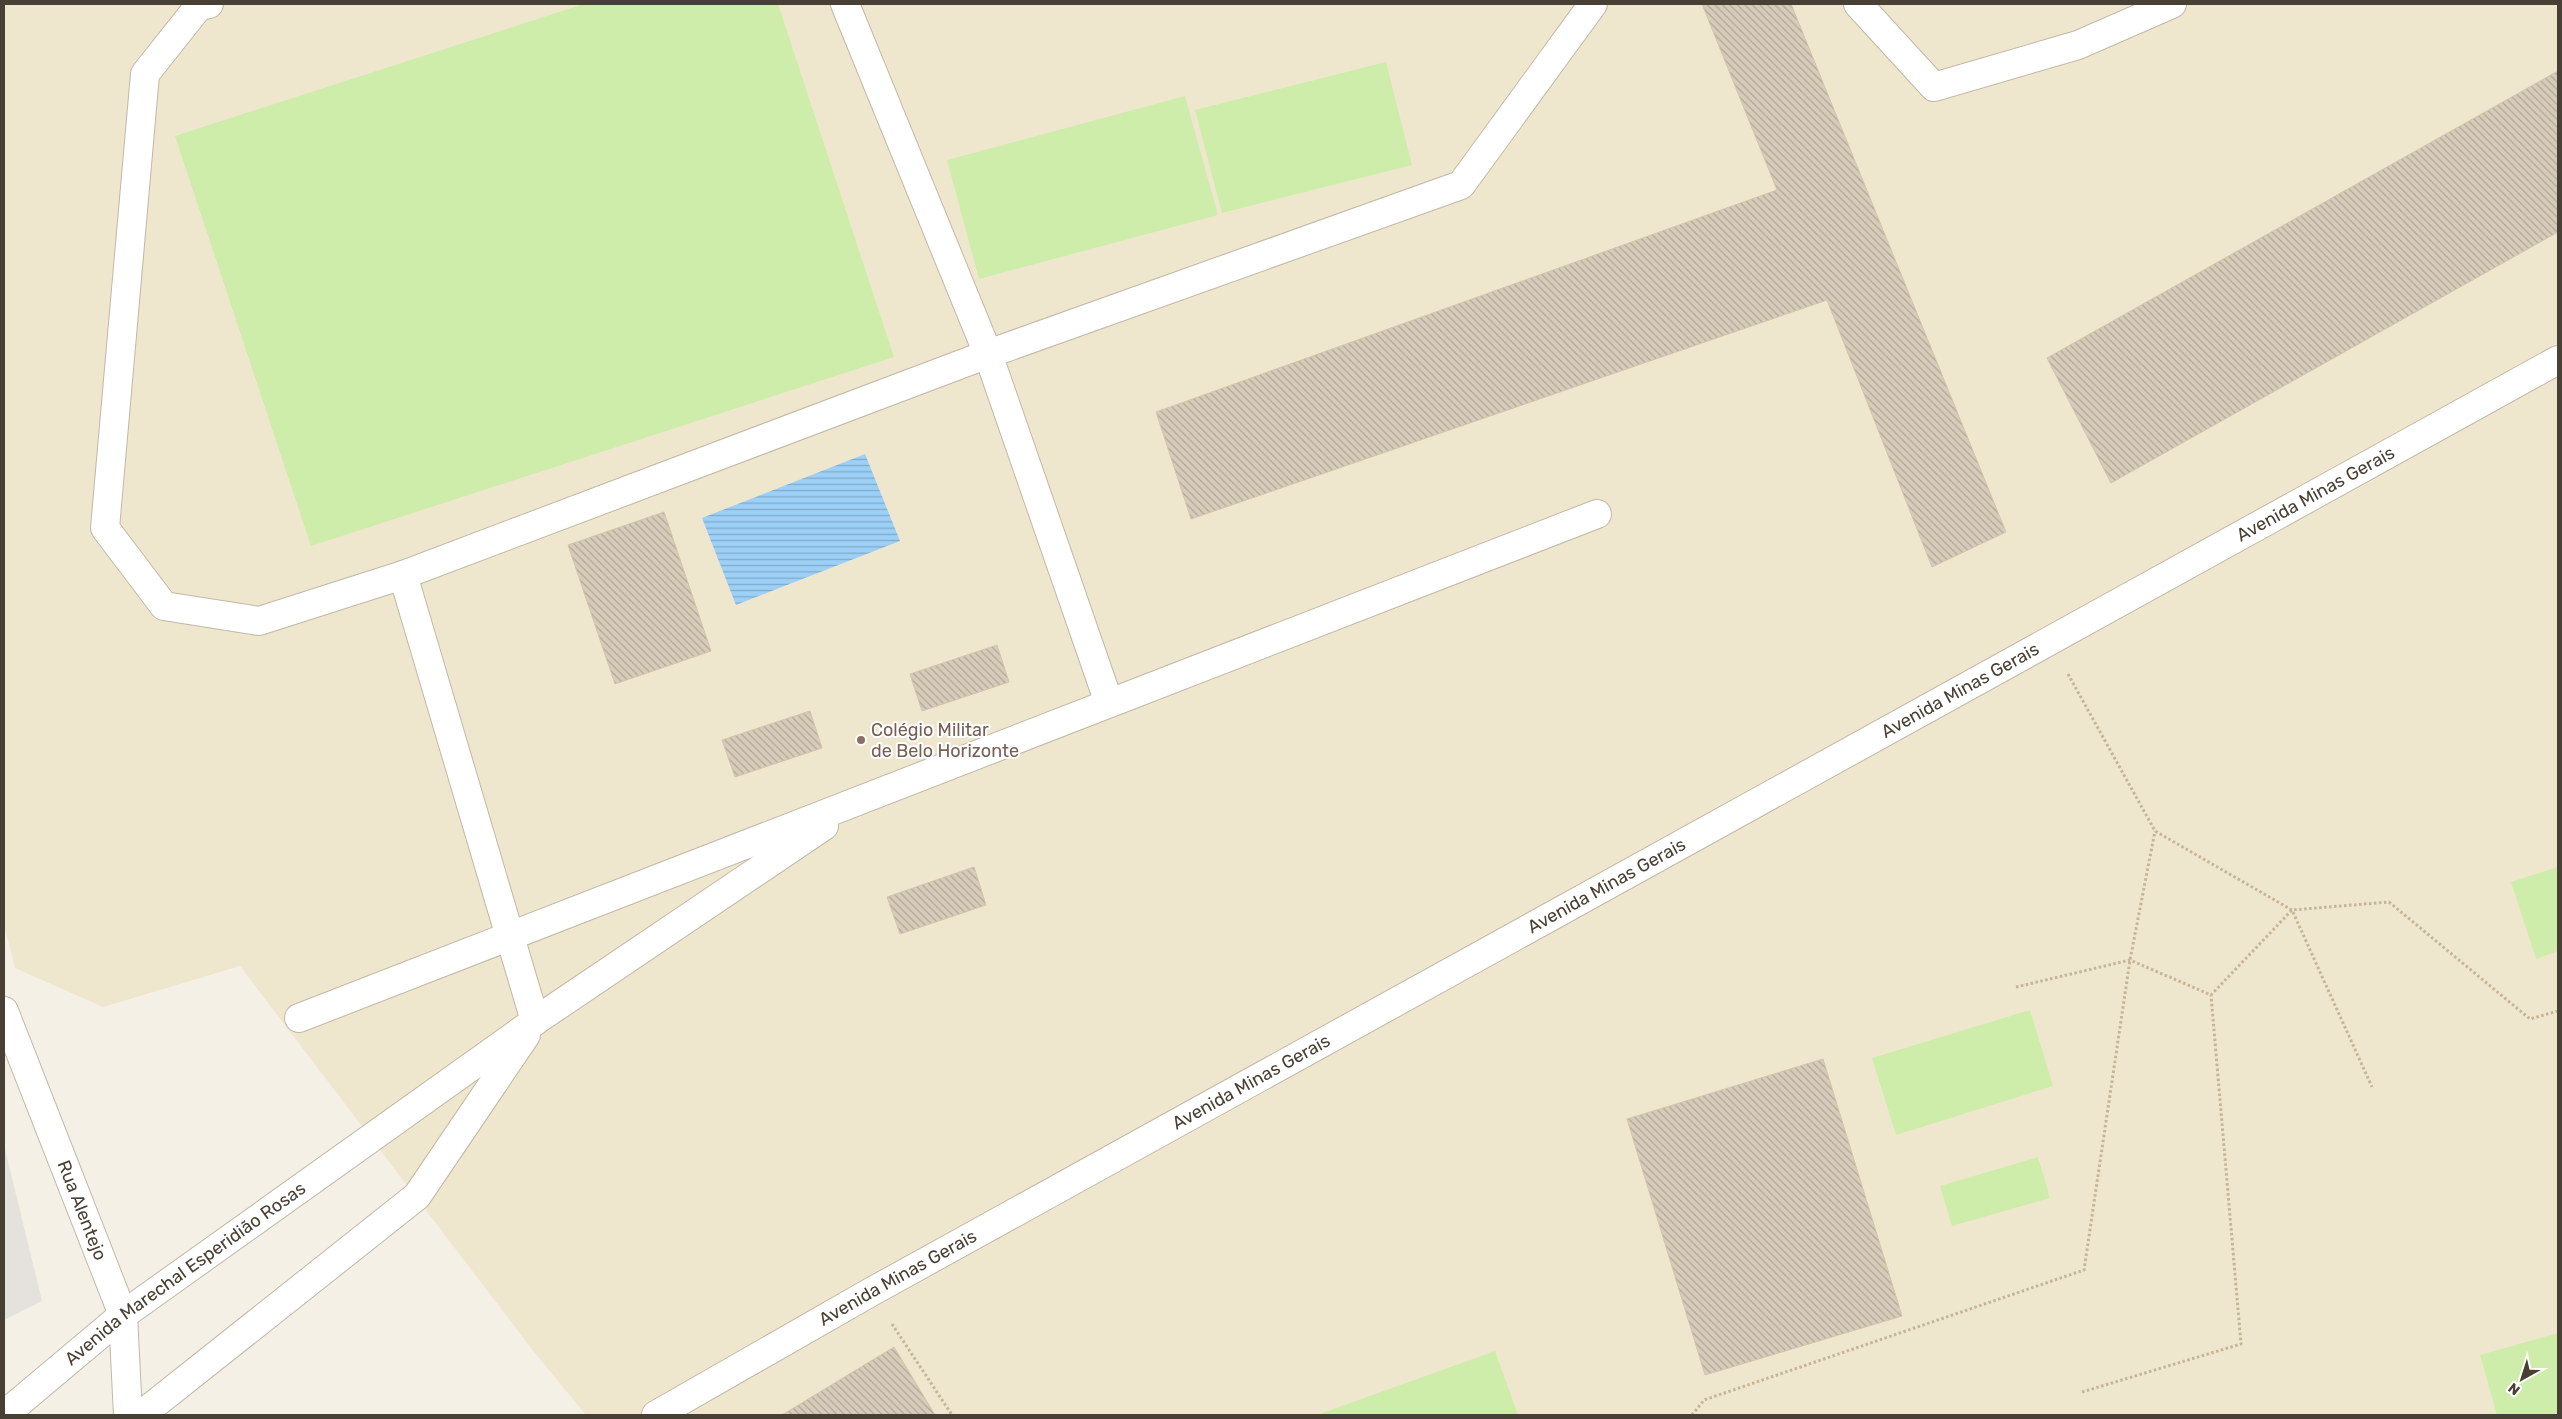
<svg xmlns="http://www.w3.org/2000/svg" width="2562" height="1419" viewBox="0 0 2562 1419" font-family="Rubik,sans-serif">
	<style>
		.education { fill: #efe6ce }
		.green { fill: #ceedaa }
		.parking { fill: #e5e2de }
		.water { fill: url(#water-rules) }
		.building { fill: url(#building-back-hatch); stroke: #d3c4ac }
		.lines { fill: none; stroke-linecap: round; stroke-linejoin: round }
		.minor-casing { stroke: #c1b8a7; stroke-width: 30 }
		.path { stroke: #c4b597; stroke-width: 3; stroke-dasharray: 2.5 2.5; stroke-linecap: butt }
		.minor { stroke: #fff; stroke-width: 28 }
		.education-dot { fill: #8d6e63; stroke: #fff; stroke-width: 2 }
		.labels { text-anchor: middle; dominant-baseline: central; stroke-width: 4; stroke-linejoin: round; paint-order: stroke }
		.street-label { font-size: 18px; fill: #484034; stroke: #fff }
		.education-label { font-size: 18px; fill: #785e54; stroke: #fff; text-anchor: start }
	</style>
	<defs>
		<pattern id="water-rules" width="6" height="5" patternUnits="userSpaceOnUse" patternTransform="scale(1.25)"><rect width="6" height="5" fill="#9cd0f7"/><path d="M0 2.5h6" fill="none" stroke="#81aac9"/></pattern>
		<pattern id="building-back-hatch" width="6" height="6" patternUnits="userSpaceOnUse" patternTransform="scale(1.25)"><rect width="6" height="6" fill="#d7ccba"/><path d="M-1 5l2 2M0 0l6 6M5-1l2 2" fill="none" stroke="#b0a798"/></pattern>
	</defs>
	<rect width="100%" height="100%" fill="#f4f0e6"/>
	<path class="education" d="M4,4H2558V1415H586L534,1352L240,966L103,1007L15,968L4,925Z"/>
	<path class="green" d="M584,4H778L894,357L311,546L175,136Z
		M1386,62L1412,165L1222,213L1195,110Z
		M1185,96L1218,215L979,279L947,160Z
		M2558,867V951L2536,959L2511,882Z
		M2030,1010L2053,1086L1896,1135L1872,1058Z
		M2038,1157L2050,1198L1952,1226L1940,1186Z
		M2558,1333V1415H2497L2480,1355Z
		M1495,1351L1518,1415H1317Z"/>
	<path class="parking" d="M4,1145L42,1301L4,1320Z"/>
	<path class="water" d="M865,454L900,541L736,605L702,518Z"/>
	<path class="building" d="M1702,4H1791L2006,532L1932,567L1827,300L1191,519L1156,412L1777,190Z
		M2558,71V232L2111,483L2047,358Z
		M664,512L711,651L615,684L568,545Z
		M997,645L1009,682L922,711L910,674Z
		M810,711L822,748L735,777L722,740Z
		M974,867L986,905L900,934L887,897Z
		M1823,1059L1902,1316L1705,1375L1627,1119Z
		M894,1347L935,1415H782Z"/>
	<g class="lines">
		<defs>
			<g id="minor">
				<path d="M209,4L199,6L145,74L105,528L164,606L259,621L403,575L988,354L1461,185L1593,4"/>
				<path d="M845,4L988,354L1109,703"/>
				<path d="M1858,4L1934,87L2078,45L2172,4"/>
				<path d="M403,575L535,1021"/>
				<path id="s1" d="M4,1011L123,1315L128,1415"/>
				<path d="M299,1018L1597,514"/>
				<path id="s2" d="M4,1415L123,1315L535,1021L824,826"/>
				<path d="M141,1415L417,1196L526,1035"/>
				<path id="s3" d="M656,1415L871,1292L2558,360"/>
			</g>
		</defs>
		<use href="#minor" class="minor-casing"/>
		<path class="path" d="M2068,674L2155,831L2292,910L2372,1087
			M2016,987L2130,960L2211,995L2292,910L2389,902L2530,1019L2558,1011
			M892,1324L952,1415
			M2082,1392L2241,1344L2211,995
			M1692,1415L1704,1400L2084,1270L2130,960L2155,831"/>
		<use href="#minor" class="minor"/>
	</g>
	<circle class="education-dot" cx="861" cy="740" r="5"/>
	<g class="labels">
		<g class="street-label">
			<text stroke="none"><textPath href="#s3" startOffset="1898">Avenida Minas Gerais</textPath></text>
			<text stroke="none"><textPath href="#s3" startOffset="1492">Avenida Minas Gerais</textPath></text>
			<text stroke="none"><textPath href="#s3" startOffset="1088">Avenida Minas Gerais</textPath></text>
			<text stroke="none"><textPath href="#s3" startOffset="682">Avenida Minas Gerais</textPath></text>
			<text stroke="none"><textPath href="#s1" startOffset="214">Rua Alentejo</textPath></text>
			<text stroke="none"><textPath href="#s2" startOffset="230">Avenida Marechal Esperidião Rosas</textPath></text>
			<text stroke="none"><textPath href="#s3" startOffset="278">Avenida Minas Gerais</textPath></text>
		</g>
		<g class="education-label">
			<text x="871" y="730">Colégio Militar<tspan x="871" dy="21">de Belo Horizonte</tspan></text>
		</g>
	</g>
	<rect width="2562" height="1419" fill="none" stroke="#484034" stroke-width="10"/>
	<g transform="translate(2522 1379) rotate(219)" stroke="#ffffff" stroke-width="4" paint-order="stroke">
	<path d="M0-4L9 19L0 12L-9 19Z" fill="#484034"/>
	<text y="-8" font-size="14" font-weight="bold" text-anchor="middle" fill="#484034">N</text>
	</g>
</svg>
